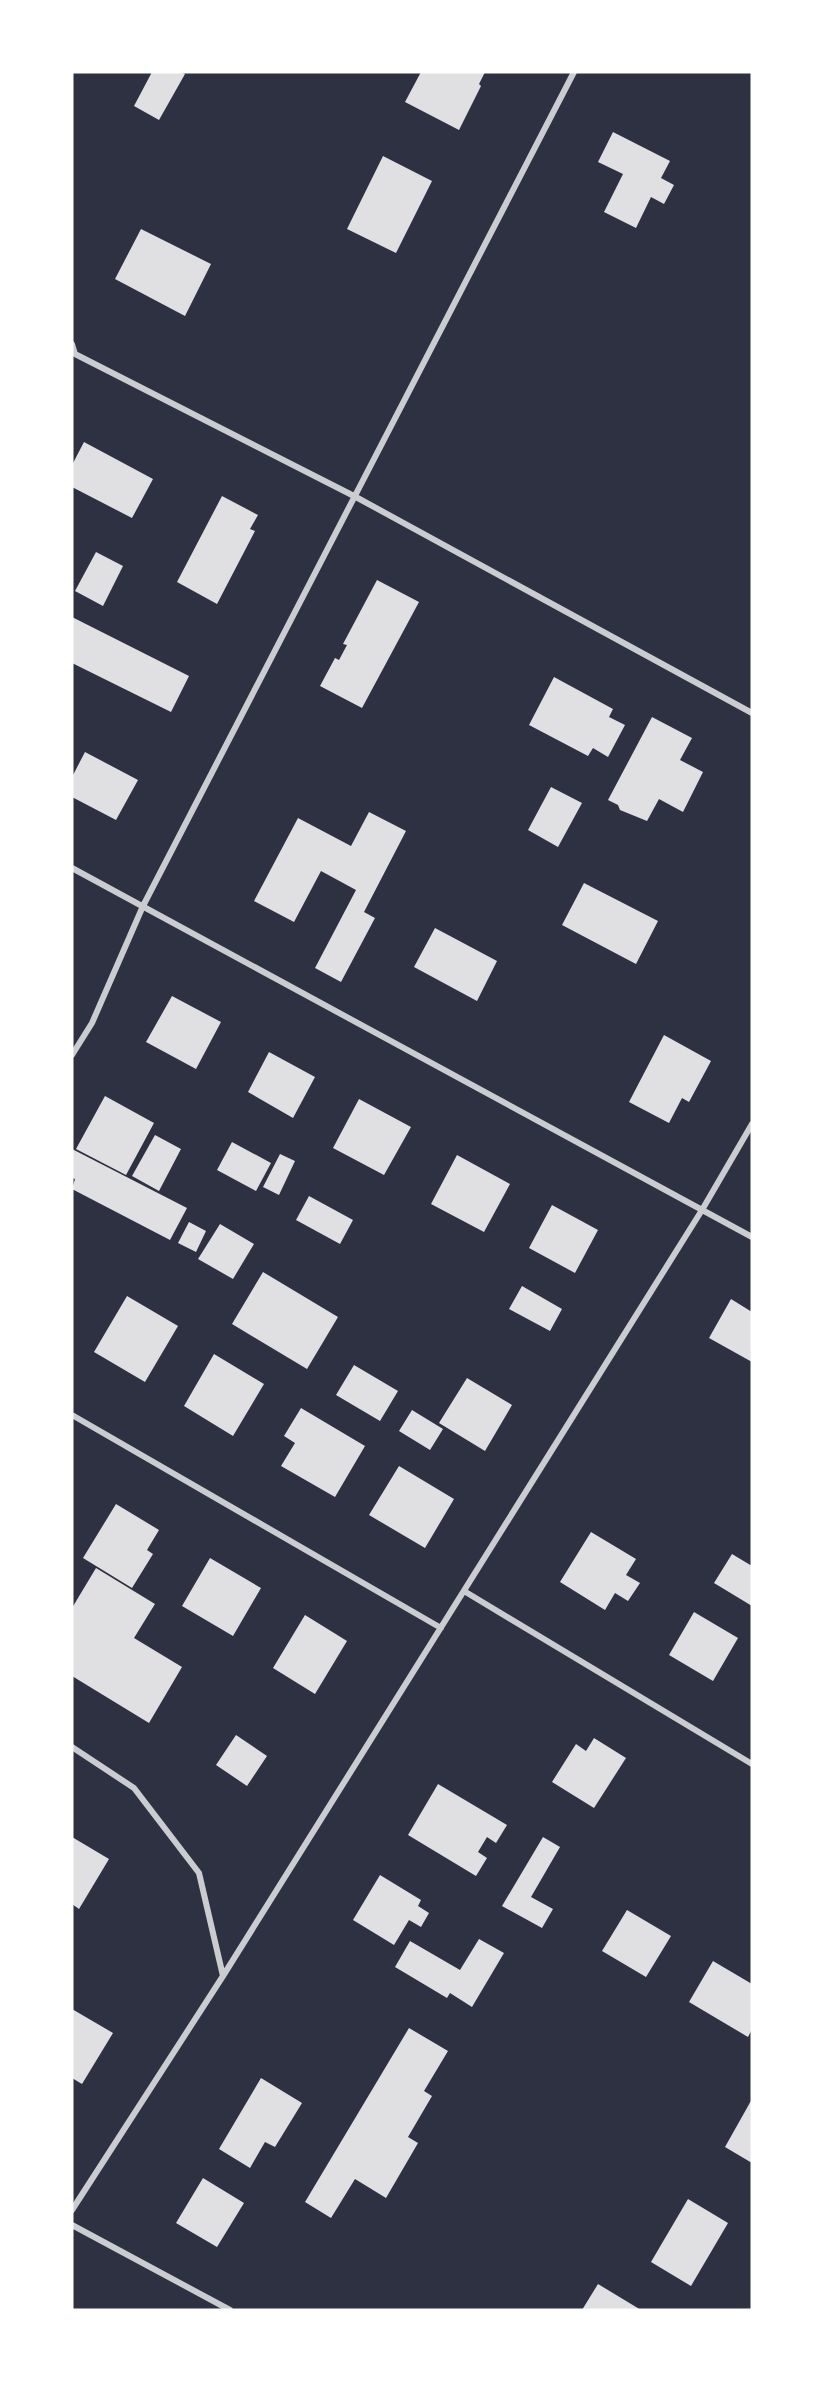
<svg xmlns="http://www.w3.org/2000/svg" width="824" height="2382" viewBox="0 0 824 2382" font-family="'Asap Condensed',sans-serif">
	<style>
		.building { fill: #e0e0e3 }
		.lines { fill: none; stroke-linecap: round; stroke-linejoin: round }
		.minor { stroke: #caccd0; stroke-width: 6 }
	</style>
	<rect width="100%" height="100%" fill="#2d3142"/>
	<path class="building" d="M152,72H181L185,74L159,120L134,106Z
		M421,72H485L479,84L481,86L459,130L405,102Z
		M613,132L670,161L661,178L674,185L664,204L651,197L636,228L604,212L623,174L598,162Z
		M383,156L432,181L396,253L347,229Z
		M141,229L211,264L185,316L115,279Z
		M84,442L153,479L132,518L72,487V465Z
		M222,496L258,515L250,529L255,531L217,604L177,582Z
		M96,552L123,566L103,606L75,591Z
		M377,580L419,602L362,708L320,686L335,658L339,660L347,645L343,644Z
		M72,617L189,676L171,712L72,663Z
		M554,677L613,709L609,717L625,725L608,757L593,748L588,756L529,725Z
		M652,717L692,738L680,760L703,772L683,812L659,799L647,821L620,810L618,805L608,800Z
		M85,752L138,780L116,820L72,797V777Z
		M551,787L582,803L558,847L528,830Z
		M369,812L406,831L364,912L375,918L341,982L315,968L356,890L321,871L294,922L254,901L298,818L351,846Z
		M584,883L658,921L636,964L562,925Z
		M435,928L497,961L477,1001L414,967Z
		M172,996L221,1022L196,1069L146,1042Z
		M664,1035L711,1061L689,1102L682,1098L669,1123L629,1102Z
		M269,1052L315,1077L293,1118L248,1092Z
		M105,1096L154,1123L126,1175L76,1149Z
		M359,1099L411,1127L384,1175L333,1148Z
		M155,1135L181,1149L159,1191L132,1176Z
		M232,1142L271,1163L256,1191L217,1170Z
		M72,1149L187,1208L170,1240L72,1189L75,1179L72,1178Z
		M280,1154L295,1161L279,1195L263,1187Z
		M457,1155L510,1184L484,1232L431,1204Z
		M309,1196L353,1220L340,1244L296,1220Z
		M552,1205L598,1230L575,1273L529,1248Z
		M189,1222L206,1231L196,1252L178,1243Z
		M220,1224L254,1244L233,1279L198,1259Z
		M263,1272L338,1317L307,1369L232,1324Z
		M522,1286L562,1309L550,1331L509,1309Z
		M127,1296L178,1326L145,1382L94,1352Z
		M731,1299L752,1312V1362L709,1338Z
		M214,1354L264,1384L233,1436L184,1406Z
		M354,1365L398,1391L380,1421L336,1395Z
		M467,1378L512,1405L485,1451L439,1423Z
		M301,1408L365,1446L335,1497L281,1466L295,1443L284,1436Z
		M412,1410L443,1429L430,1450L399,1431Z
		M399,1466L454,1499L425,1548L369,1515Z
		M116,1504L159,1530L147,1550L153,1554L132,1588L83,1558Z
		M591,1532L636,1559L626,1575L640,1583L628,1601L615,1593L605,1610L560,1582Z
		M732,1554L752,1566V1606L714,1583Z
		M210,1558L261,1588L233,1636L182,1606Z
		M96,1568L155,1604L134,1638L182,1667L149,1723L72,1676V1608Z
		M694,1612L738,1638L713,1681L669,1655Z
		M305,1615L347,1641L315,1694L273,1668Z
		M236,1735L267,1756L247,1786L216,1765Z
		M594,1738L626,1758L594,1808L552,1782L576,1744L586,1751Z
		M438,1784L507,1825L496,1843L487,1837L478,1852L487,1858L476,1876L408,1835Z
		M72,1837L109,1859L79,1909L72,1904Z
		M543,1837L560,1847L531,1897L553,1909L542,1928L502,1906Z
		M380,1875L421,1900L418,1906L429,1913L421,1927L409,1920L394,1945L353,1920Z
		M627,1910L671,1936L646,1977L602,1951Z
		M479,1939L504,1953L472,2007L450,1993L447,1998L395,1967L410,1941L460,1970Z
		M713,1961L752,1984V2029L748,2037L689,2002Z
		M72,2009L113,2033L82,2084L72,2078Z
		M409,2028L448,2051L424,2091L432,2096L408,2137L418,2143L386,2198L355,2179L331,2218L305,2202Z
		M261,2078L302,2103L275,2147L265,2142L250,2168L219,2149Z
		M752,2099V2163L725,2147Z
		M203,2178L244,2203L217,2247L176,2223Z
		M688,2199L728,2223L691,2286L651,2262Z
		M598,2284L641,2310H582Z"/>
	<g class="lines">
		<path class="minor" d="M72,344L75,354L354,496L752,713
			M72,868L752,1237
			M72,1055L92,1023L143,906L574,72
			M72,1415L441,1628
			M464,1591L752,1764
			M72,1747L134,1788L199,1873L223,1976
			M72,2210L223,1976L702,1210L752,1124
			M72,2225L230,2310"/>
	</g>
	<rect width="824" height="2382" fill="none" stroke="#ffffff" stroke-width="147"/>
</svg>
